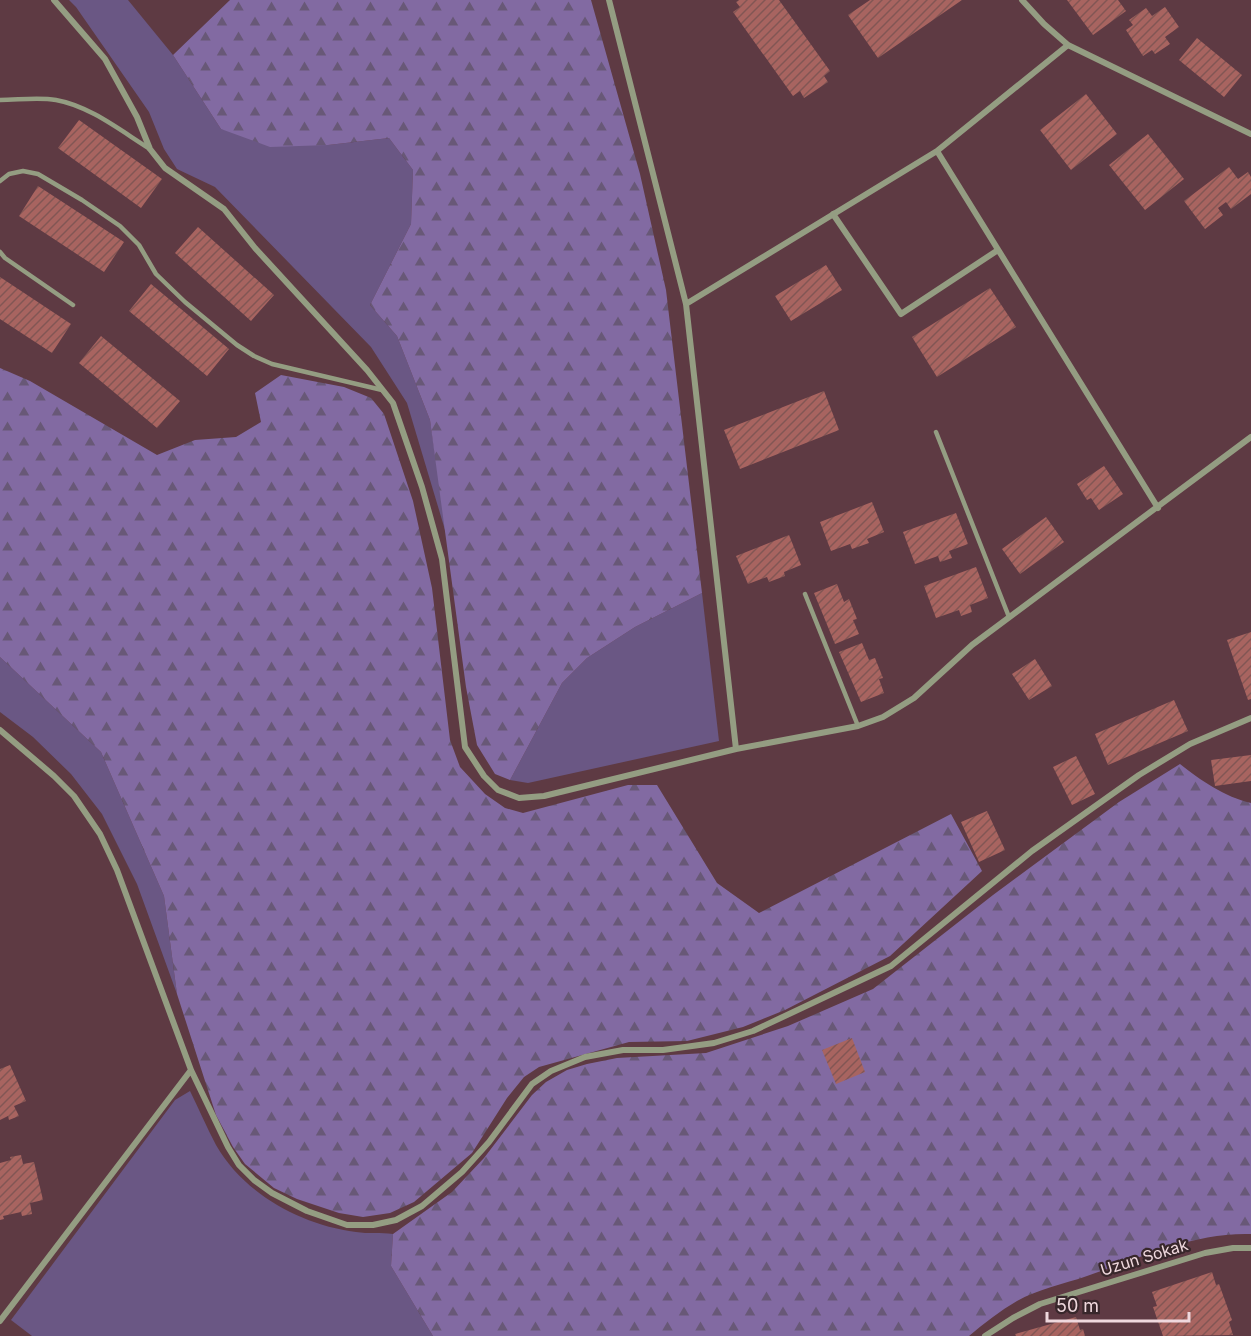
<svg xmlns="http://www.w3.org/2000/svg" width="1251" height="1336" viewBox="0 0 1251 1336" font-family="Inter,sans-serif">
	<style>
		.green { fill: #6a5784 }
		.forest { fill: url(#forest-firs) }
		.building { fill: url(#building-hatch) }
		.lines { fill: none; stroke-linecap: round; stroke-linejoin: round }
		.lane { stroke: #949d82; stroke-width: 4.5 }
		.street { stroke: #949d82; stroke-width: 6 }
		.labels { text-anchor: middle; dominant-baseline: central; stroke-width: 4.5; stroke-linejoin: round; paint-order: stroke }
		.street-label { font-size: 16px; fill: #efd8dd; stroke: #38272b }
	</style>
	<defs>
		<pattern id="forest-firs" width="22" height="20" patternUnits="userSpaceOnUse" patternTransform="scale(1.5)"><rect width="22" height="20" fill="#826aa2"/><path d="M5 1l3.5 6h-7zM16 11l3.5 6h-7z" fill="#685877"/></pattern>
		<pattern id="building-hatch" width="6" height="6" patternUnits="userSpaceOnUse" patternTransform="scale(1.5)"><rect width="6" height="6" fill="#a86460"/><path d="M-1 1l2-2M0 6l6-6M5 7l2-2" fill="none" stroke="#825654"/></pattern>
	</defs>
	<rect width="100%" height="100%" fill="#5e3a43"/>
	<path class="green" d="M69,0H128L173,55L221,129L328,145L389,138L413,170L411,224L370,305L397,336L430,420L448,540L407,403L371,347L215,187L177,169L164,149L149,112L76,7Z
		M702,593L719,741L528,783L510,780L562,683L587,658L635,627Z
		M0,657L101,752L164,896L177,994L137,884L102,814L71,774L33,737L0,712Z
		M190,1091C199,1109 207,1128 216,1145C244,1194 301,1225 356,1232C368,1234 381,1232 393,1234L391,1266L433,1336H32L11,1320L175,1100Z"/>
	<path class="forest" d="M230,0H591L640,174L666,290L702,593L635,627L587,658L562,683L510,780L495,774L477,745L466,687L430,420L397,336L370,305L411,224L413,170L389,138L328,145L270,147L221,129L173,55Z
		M0,368L30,381L157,455L195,440L236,437L261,422L255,393L281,375L344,387L371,398L384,414L413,501L432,588L450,740L460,767L485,794L505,808L523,813L628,785H657L717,883L759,913L951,814L982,871L890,956L785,1010L743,1027L687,1041L629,1042L539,1067L524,1077L507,1098L472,1153L414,1202L390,1213L363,1217L339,1213L297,1199L274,1188L245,1164L233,1147L216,1115L177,994L164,896L101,752L0,657Z
		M1180,764C1200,780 1225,797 1251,803V1234C1195,1232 1139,1258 1087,1276C1064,1284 1038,1289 1017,1301C1000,1311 984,1323 969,1336H433L391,1266L393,1234L452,1192L484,1158L532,1095L546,1082L567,1070L587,1064L617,1058L706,1053L788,1026L873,989L993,895L1119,802Z"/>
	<path class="building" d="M739,0H779L830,71L824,76L828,82L804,98L800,91L793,96L733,12L740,7L736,2Z
		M870,0H962L878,58L848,15Z
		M1067,0H1118L1126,11L1093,35Z
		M1165,7L1179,27L1165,37L1170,44L1155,54L1152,50L1143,56L1126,30L1133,25L1129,20L1146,8L1152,16Z
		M1197,38L1242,75L1224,97L1179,60Z
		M1086,94L1117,134L1071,170L1040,130Z
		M79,120L162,179L141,208L58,148Z
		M1148,134L1184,179L1145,210L1109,165Z
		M1229,167L1238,179L1248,172L1251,177V194L1231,209L1226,202L1218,208L1223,215L1205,229L1184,201Z
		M38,186L124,242L104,272L19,216Z
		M198,227L274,295L251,321L175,253Z
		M826,265L842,290L791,321L775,296Z
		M0,277L71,324L52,353L0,319Z
		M151,284L229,349L207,376L129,311Z
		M990,288L1016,327L937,377L912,337Z
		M101,336L180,401L157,428L79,363Z
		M824,391L839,430L740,469L724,430Z
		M1104,466L1123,494L1099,510L1091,498L1087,500L1077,484Z
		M872,502L884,532L867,539L869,543L852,549L850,544L831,551L820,522Z
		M956,513L968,544L949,551L952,558L940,562L938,556L915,564L903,532Z
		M1046,517L1064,542L1020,574L1002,549Z
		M789,535L801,565L784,572L785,576L769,582L767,577L748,584L736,556Z
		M976,567L988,598L970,605L972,612L961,616L959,610L936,618L924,586Z
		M837,584L844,602L849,599L857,619L853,620L859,634L835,644L814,593Z
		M1251,632V699L1248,700L1227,640Z
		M862,643L869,660L875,658L883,678L879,679L884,693L861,702L839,652Z
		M1035,659L1052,686L1029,700L1012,674Z
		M1174,700L1188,731L1108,765L1095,734Z
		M1251,755V781L1215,786L1211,760Z
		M1076,756L1095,794L1072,805L1053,767Z
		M987,811L1005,850L979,862L961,822Z
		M852,1038L865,1072L836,1084L822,1050Z
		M10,1065L26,1101L14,1106L19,1116L9,1120L8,1116L0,1120V1069Z
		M21,1155L23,1164L34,1162L43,1200L30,1203L32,1214L22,1216L21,1212L3,1216L4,1219L0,1220V1163L11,1160L10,1157Z
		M1212,1272L1216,1285L1219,1284L1232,1320L1229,1322L1233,1335L1163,1336L1153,1307L1157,1306L1152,1292Z
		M1076,1317L1080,1330L1083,1329L1085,1336H1016L1015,1334Z"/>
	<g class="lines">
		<path class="lane" d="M0,100C18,100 38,97 56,100C90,106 121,131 150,149
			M0,181L9,174L23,171L38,174L82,200L120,226L139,245L156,274L185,302L237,345L254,356L272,364L382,390
			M0,252L5,258L73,305
			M936,432L1009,617
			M805,594L858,726"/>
		<path class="street" d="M54,0L105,59L137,117L150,149L165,168L224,209L255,248L367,370L393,403L422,487L442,559L465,747L484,776L498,790L519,798L544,796L736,749L858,726L883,717L914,698L972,645L1251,437
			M609,0L686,304L736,749
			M1022,0L1044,24L1068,45L1251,134
			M937,151L1158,508
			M833,214L901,314L998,250
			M686,304L937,151L1068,45
			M0,730L54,776L74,796L100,834L117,870L191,1070L0,1321
			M191,1070L228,1147L239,1165L254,1180L272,1193L307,1211L347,1225H373L396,1220L422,1206L462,1172L489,1142L532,1084L551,1071L585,1057L623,1050H663L714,1043L753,1031L891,966L1032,851L1139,775L1190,744L1251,718
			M985,1336L1013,1318L1040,1304L1205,1253L1233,1248H1251"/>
	</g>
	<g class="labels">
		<g class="street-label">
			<text transform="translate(1144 1257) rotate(-17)">Uzun Sokak</text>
		</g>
	</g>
	<path d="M1047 1312v9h142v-9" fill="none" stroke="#efd8dd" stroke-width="3"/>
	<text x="1056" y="1312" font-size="18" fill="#efd8dd" stroke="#38272b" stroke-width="4.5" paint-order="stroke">50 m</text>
</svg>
